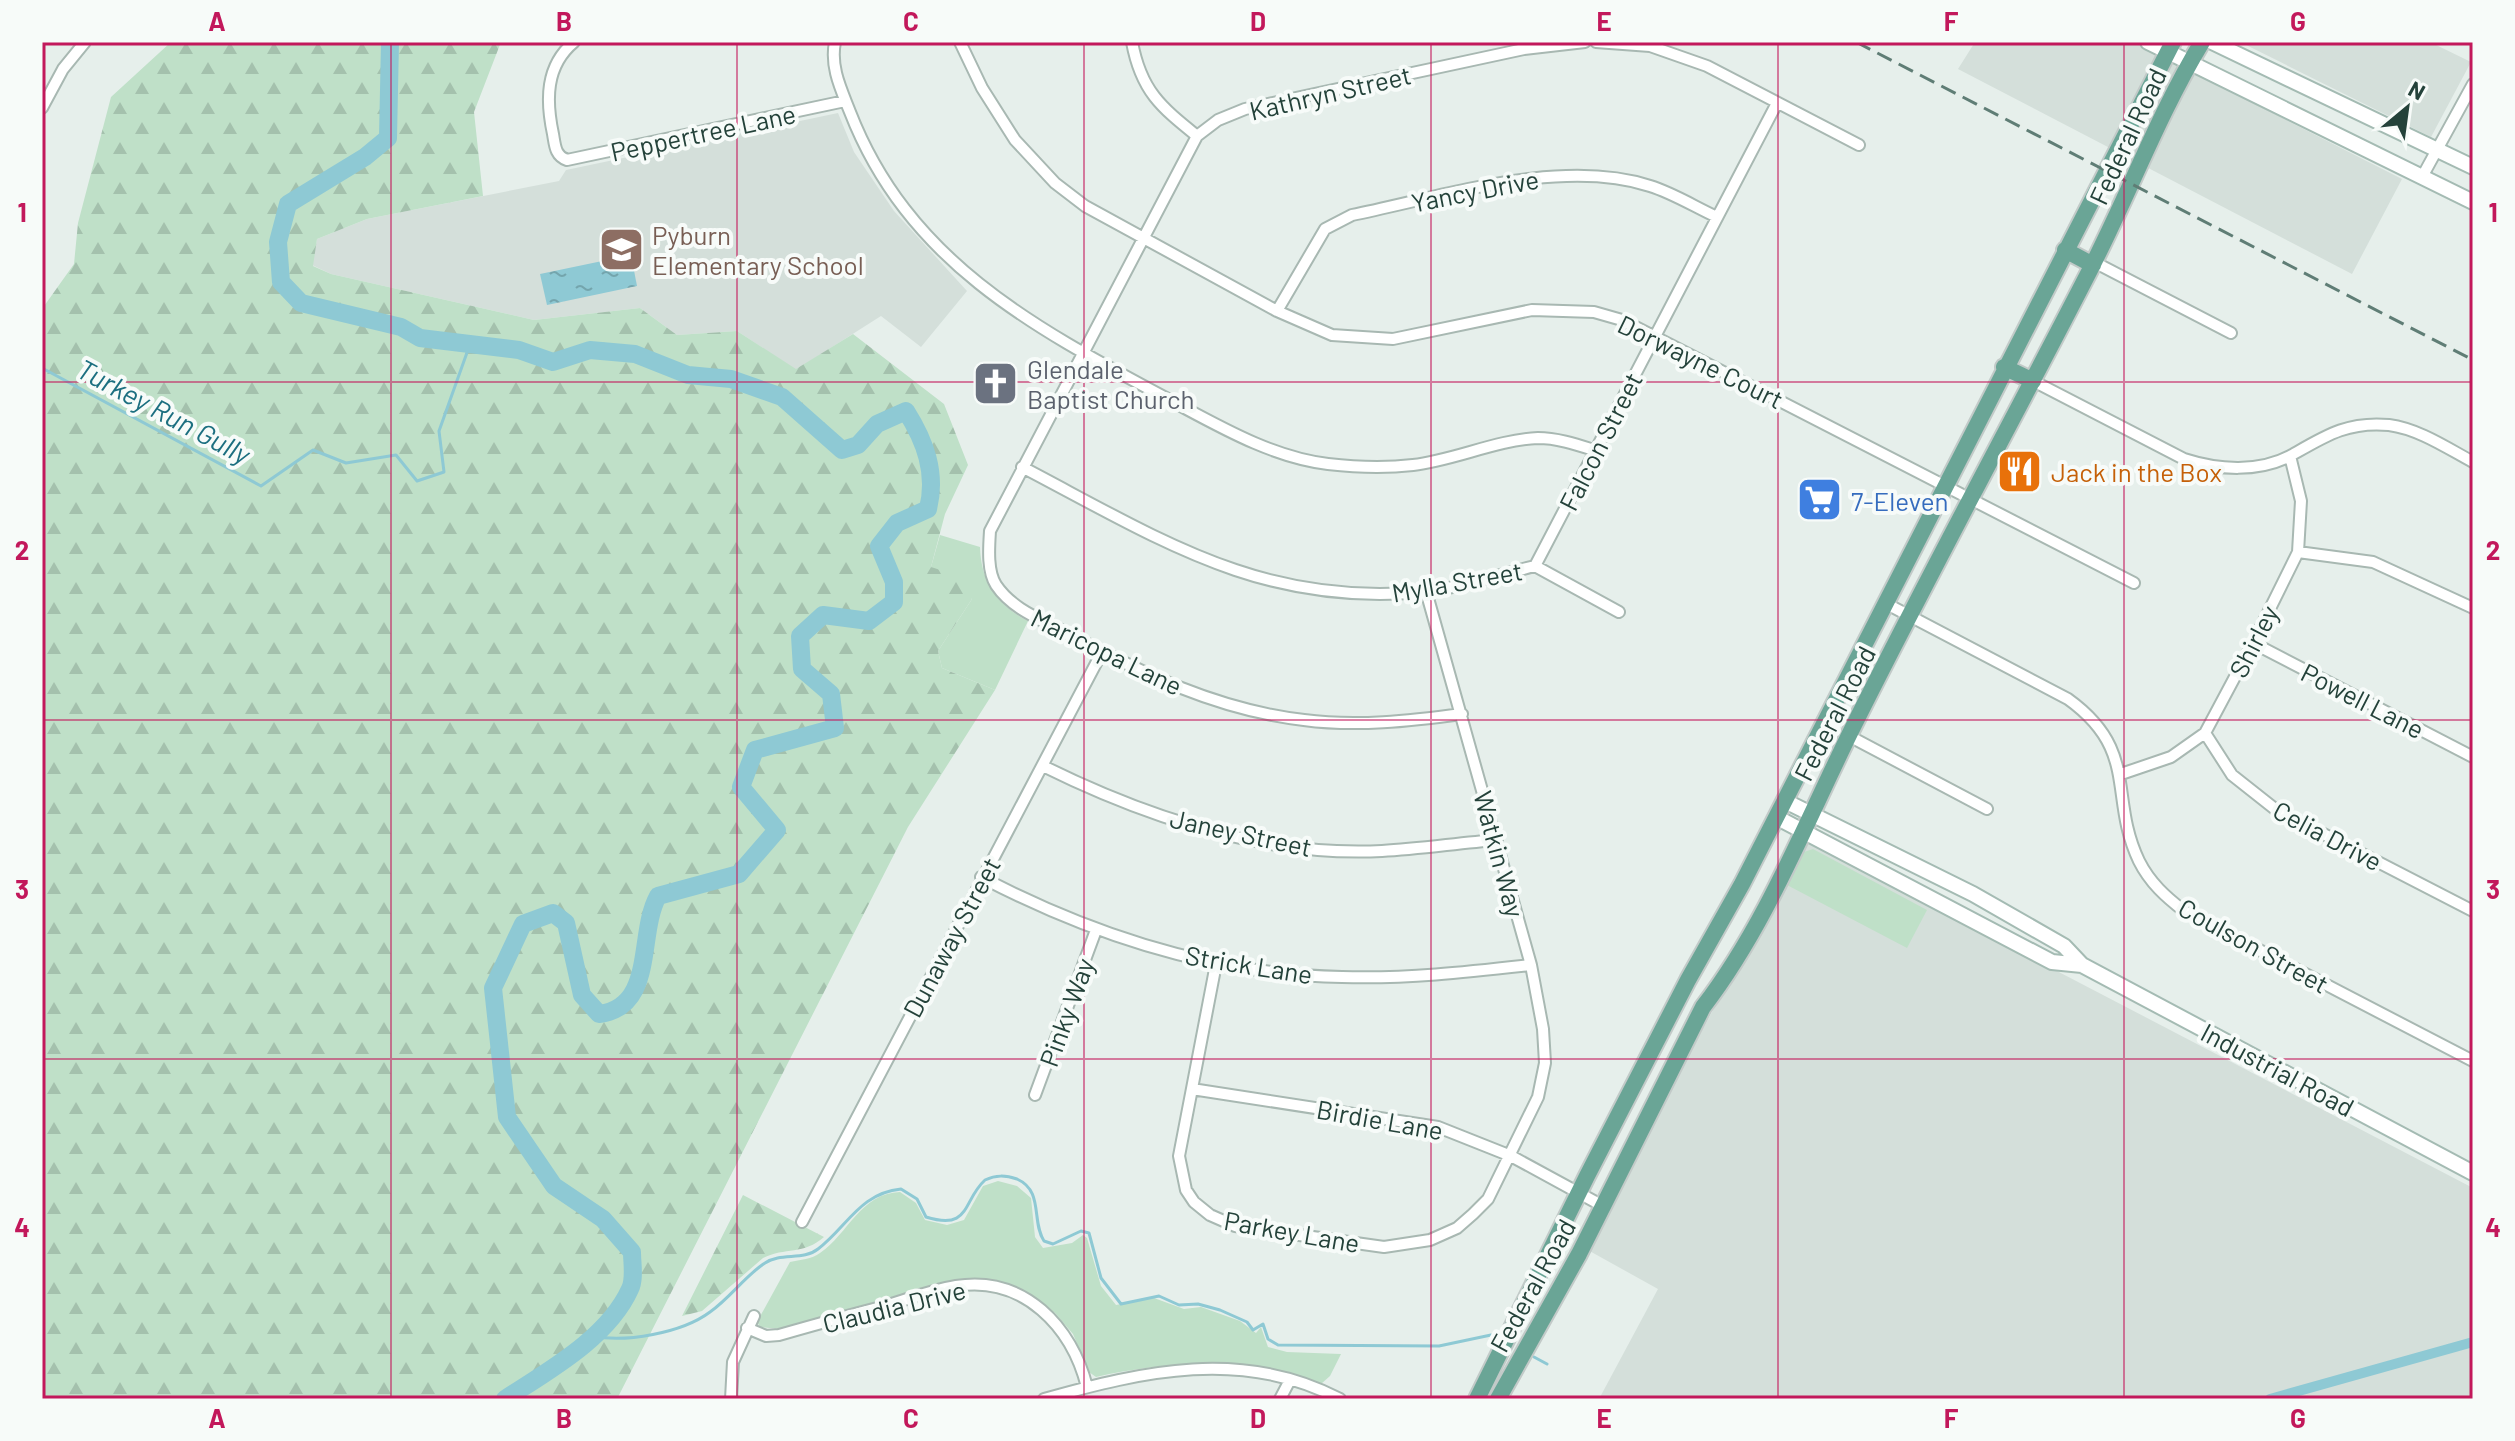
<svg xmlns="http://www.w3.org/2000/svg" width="2515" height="1441" viewBox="0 0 2515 1441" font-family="Barlow,sans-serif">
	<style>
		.built { fill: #d4dfda }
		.green { fill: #bfe0c8 }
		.forest { fill: url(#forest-firs) }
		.water { fill: url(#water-ripples) }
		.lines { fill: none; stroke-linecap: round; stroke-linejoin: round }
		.stream { stroke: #8ec9d4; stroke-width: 3 }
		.canal { stroke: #8ec9d4; stroke-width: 10 }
		.river { stroke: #8ec9d4; stroke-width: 18 }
		.street-casing { stroke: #a8b8b2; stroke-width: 14 }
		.secondary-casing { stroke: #a4bbb3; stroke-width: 18 }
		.primary-casing { stroke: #c2cac8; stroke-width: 20 }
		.street { stroke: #fff; stroke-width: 10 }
		.secondary { stroke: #fff; stroke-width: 14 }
		.primary { stroke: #6aa596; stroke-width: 16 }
		.rail { stroke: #5f7d75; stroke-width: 3; stroke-dasharray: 16 8; stroke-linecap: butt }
		.grid { fill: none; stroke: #c2185b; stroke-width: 2; stroke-opacity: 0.55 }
		.labels { text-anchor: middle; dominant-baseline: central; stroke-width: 8; stroke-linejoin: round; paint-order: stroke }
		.street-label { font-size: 26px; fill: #24423a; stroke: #f7fbf9 }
		.education-label { font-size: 26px; fill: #785e54; stroke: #f7fbf9; text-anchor: start }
		.worship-label { font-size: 26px; fill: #5b616d; stroke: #f7fbf9; text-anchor: start }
		.food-label { font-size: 26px; fill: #c56008; stroke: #f7fbf9; text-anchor: start }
		.shop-label { font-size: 26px; fill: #366cbe; stroke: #f7fbf9; text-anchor: start }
		.water-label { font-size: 28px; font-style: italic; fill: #1c6f80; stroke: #f7fbf9 }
		.neatline { fill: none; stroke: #c2185b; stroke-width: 3 }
		.grid-label { font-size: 26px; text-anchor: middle; font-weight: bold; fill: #c2185b }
	</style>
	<defs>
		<pattern id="forest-firs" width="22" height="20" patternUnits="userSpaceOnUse" patternTransform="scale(2)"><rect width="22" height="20" fill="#bfe0c8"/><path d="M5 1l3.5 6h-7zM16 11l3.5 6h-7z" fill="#a4c1ad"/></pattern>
		<pattern id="water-ripples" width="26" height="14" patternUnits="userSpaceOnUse" patternTransform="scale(2)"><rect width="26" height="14" fill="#8ec9d4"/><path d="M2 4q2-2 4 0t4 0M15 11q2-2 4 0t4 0" fill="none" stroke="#74a5ad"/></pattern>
	</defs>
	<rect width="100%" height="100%" fill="#e6efeb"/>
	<path class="built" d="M1975,42H2133L2402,179L2352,274L1958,69Z
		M2240,42H2430L2471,62L2431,137Z
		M838,113L854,152L894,211L967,291L921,347L881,316L796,370L737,331L677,335L640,308L534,320L331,274L312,265L317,239L367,219L559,181L566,170Z
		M1804,839L2473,1188V1399H1599L1658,1289L1586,1249Z"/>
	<path class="green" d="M940,535L980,547C981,582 997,605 1028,621L995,690L942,668L938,651L972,599L931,567Z
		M1813,849L1927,910L1907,948L1787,885L1804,852Z
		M998,1181L1017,1186L1031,1198L1035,1237L1043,1248L1072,1243L1083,1235L1087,1238L1101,1286L1116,1305L1154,1298L1184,1309L1201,1307L1240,1321L1256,1333L1261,1327L1268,1347L1287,1352L1341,1354L1330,1376L1321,1384C1246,1358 1172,1360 1096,1377L1089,1372L1073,1334L1055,1313L1022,1291L993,1281L966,1279L938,1284L779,1329L760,1327L757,1322L790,1262C800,1260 812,1259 820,1253C848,1234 861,1193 900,1192L916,1203L925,1220L947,1225L964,1220L983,1186Z"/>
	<path class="forest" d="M171,42H501L474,112L483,196L367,219L317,239L313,266L331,274L534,320L640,308L677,335L737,331L796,369L853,334L944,404L968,465L945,514L931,567L959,576L972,599L938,651L942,668L995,690L908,827L617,1399H42V309L74,264L78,223L111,97Z
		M743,1195L824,1237C804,1255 785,1247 763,1258L702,1311L682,1316Z"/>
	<path class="water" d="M631,255L637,286L547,305L540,274Z"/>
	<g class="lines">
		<path class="stream" d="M42,368L261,486L313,450L346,463L396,455L417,481L444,472L439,431L469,347
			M592,1336C625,1343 682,1333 710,1312C730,1298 745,1276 765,1263C781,1252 803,1261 818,1249C847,1227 860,1193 901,1189L917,1199L926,1217C971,1231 962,1201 985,1180C996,1175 1005,1175 1017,1179C1044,1191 1031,1221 1044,1241L1053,1244L1081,1231L1089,1233L1101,1278L1121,1304L1159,1296L1179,1305L1198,1304L1220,1310L1247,1322L1253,1330L1263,1324L1268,1339L1278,1345L1439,1346L1491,1335
			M1534,1357L1547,1364"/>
		<path class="canal" d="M2270,1399L2473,1342"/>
		<path class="river" d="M390,42L388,138L365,157L288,204L278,242L281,282L301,303L401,327L420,338L519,350L553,362L590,350L635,354L688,375L731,379L782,397L842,450L858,445L877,424L906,411C925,441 937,473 928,509L897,523L879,546L894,582V602L869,621L823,615L800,636L802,669L831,694L835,728L755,750L741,787L777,830L739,874L658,896C637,934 656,1007 599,1014L582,995L566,923L553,913L523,924L493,988L507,1117L554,1186L603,1219L632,1252C632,1263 635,1279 630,1289C608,1338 548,1371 505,1399"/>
		<defs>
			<path id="street" d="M574,42C545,66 546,101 553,134C555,145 555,156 567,160L845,101
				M835,42C830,67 841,89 850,112C908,261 1033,327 1166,398C1217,425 1270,457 1328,464C1354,467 1387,468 1413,465C1455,460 1496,440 1538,438C1558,438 1578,445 1597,451
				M960,42L982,88L1015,140L1055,183L1085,206L1277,311L1332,335L1393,339L1532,310L1594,312L1622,320L2134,583
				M1132,42C1141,91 1161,107 1197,136
				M1596,42L1650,46L1707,66L1859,145
				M42,108L63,69L85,42
				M2422,177L2473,84
				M2094,262L2231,333
				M1277,311L1325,229L1352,215C1441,197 1561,157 1650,186C1673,193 1695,207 1717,217
				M2033,381L2184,459C2218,470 2259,473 2292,455C2325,436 2348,421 2389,425C2419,429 2447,448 2473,462
				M1022,467C1158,538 1261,607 1422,592C1460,588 1498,575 1535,566L1619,612
				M2298,552L2373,562L2473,608
				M1535,566L1777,103
				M1885,603L2068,699C2140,751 2108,796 2139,861C2150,883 2166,897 2184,911L2473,1061
				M2253,643L2473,757
				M1462,714C1410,721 1356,727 1304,720C1217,710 1141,673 1065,632C1040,619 1012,609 996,585C987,571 989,547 990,531L1197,136L1218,120L1245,109L1524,49L1585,42
				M2205,733L2232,775L2275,809L2473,911
				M1849,736L1987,809
				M1043,766C1146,817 1264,857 1382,851C1420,849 1458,843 1497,840
				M2121,774L2171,757L2205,733L2253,643L2298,552L2301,501L2290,456
				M981,877C1092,935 1216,975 1342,977C1406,979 1468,972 1531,965
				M1216,964L1179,1156L1186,1190L1194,1202L1210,1215L1235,1226L1384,1247L1430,1240L1457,1228L1473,1214L1488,1199L1538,1097L1545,1063L1543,1029L1531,965L1426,591
				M1192,1089L1438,1127L1511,1156L1601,1205
				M1035,1095L1096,930
				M802,1222L1102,652
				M747,1328L766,1336L779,1335C814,1325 850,1315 885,1306C908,1299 932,1290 956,1286C1024,1275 1072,1327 1087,1387
				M731,1399L733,1362L754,1316
				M1044,1399C1143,1371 1243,1348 1340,1399
				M1280,1399L1290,1380"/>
			<path id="secondary" d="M2148,42L2473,202
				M2212,42L2473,167
				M1785,801L1973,894L2064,946L2082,965L2473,1173
				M1776,817L2052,962L2082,965"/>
			<path id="primary" d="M2065,250L2093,265
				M2004,367L2033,381
				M1477,1399L1587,1176L1688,980L1742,884L2173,42
				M1498,1399L1579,1254L1703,1007C1767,924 1807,819 1854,725C1930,572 2012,422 2090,270C2129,194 2158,115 2202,42"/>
		</defs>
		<use href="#street" class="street-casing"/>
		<use href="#secondary" class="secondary-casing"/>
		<use href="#primary" class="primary-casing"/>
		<use href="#street" class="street"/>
		<use href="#secondary" class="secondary"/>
		<use href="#primary" class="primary"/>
		<path class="rail" d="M1856,42L2473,360"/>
	</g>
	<path class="grid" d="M391,42V1399M737,42V1399M1084,42V1399M1431,42V1399M1778,42V1399M2124,42V1399M42,382H2473M42,720H2473M42,1059H2473"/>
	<defs>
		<symbol id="school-square" viewBox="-11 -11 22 22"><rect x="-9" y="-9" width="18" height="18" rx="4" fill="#8d6e63" stroke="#f7fbf9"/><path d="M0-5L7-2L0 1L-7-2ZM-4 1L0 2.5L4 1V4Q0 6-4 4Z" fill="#fff"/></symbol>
		<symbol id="church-square" viewBox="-11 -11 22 22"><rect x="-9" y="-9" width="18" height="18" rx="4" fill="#6b7280" stroke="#f7fbf9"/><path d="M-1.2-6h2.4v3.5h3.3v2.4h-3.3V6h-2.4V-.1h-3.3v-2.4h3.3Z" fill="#fff"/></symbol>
		<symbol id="restaurant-square" viewBox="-11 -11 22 22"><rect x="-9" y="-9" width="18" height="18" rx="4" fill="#e8710a" stroke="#f7fbf9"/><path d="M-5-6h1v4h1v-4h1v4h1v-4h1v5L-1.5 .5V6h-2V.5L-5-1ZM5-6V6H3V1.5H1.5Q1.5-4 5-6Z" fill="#fff"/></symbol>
		<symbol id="supermarket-square" viewBox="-11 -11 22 22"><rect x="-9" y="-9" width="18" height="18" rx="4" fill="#3f7fe0" stroke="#f7fbf9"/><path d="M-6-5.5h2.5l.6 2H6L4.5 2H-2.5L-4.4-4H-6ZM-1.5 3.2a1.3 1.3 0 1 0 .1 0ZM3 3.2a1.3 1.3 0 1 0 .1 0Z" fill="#fff"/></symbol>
	</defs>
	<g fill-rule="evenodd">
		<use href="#school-square" x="596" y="224" width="51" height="51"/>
		<use href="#church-square" x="970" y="358" width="51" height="51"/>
		<use href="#restaurant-square" x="1994" y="446" width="51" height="51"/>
		<use href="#supermarket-square" x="1794" y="474" width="51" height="51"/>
	</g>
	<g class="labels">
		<g class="street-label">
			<text transform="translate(1330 92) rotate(-13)">Kathryn Street</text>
			<text transform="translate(703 132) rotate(-12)">Peppertree Lane</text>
			<text transform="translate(2127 136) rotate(-65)">Federal Road</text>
			<text transform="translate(1475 190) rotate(-11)">Yancy Drive</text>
			<text transform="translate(1701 361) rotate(26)">Dorwayne Court</text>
			<text transform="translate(1600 441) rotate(-63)">Falcon Street</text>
			<text transform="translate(1457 581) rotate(-10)">Mylla Street</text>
			<text transform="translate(2253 641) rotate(-63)">Shirley</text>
			<text transform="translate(1107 651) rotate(26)">Maricopa Lane</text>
			<text transform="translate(2363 700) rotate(27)">Powell Lane</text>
			<text transform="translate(1834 713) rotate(-63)">Federal Road</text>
			<text transform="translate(1241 832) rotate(12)">Janey Street</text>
			<text transform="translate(2328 835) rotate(28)">Celia Drive</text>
			<text transform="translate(1500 854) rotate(75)">Watkin Way</text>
			<text transform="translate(951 937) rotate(-62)">Dunaway Street</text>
			<text transform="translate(2254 945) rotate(29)">Coulson Street</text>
			<text transform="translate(1249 964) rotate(9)">Strick Lane</text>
			<text transform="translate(1066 1012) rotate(-70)">Pinky Way</text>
			<text transform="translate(2278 1069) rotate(28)">Industrial Road</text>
			<text transform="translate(1380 1119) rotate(10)">Birdie Lane</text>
			<text transform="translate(1292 1231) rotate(10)">Parkey Lane</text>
			<text transform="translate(1532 1285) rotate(-61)">Federal Road</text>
			<text transform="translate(894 1306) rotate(-14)">Claudia Drive</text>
		</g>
		<g class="education-label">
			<text x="652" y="234">Pyburn<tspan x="652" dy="30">Elementary School</tspan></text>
		</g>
		<g class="worship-label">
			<text x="1027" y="368">Glendale<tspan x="1027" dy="30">Baptist Church</tspan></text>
		</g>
		<g class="food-label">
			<text x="2051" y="471">Jack in the Box</text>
		</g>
		<g class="shop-label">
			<text x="1851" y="500">7-Eleven</text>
		</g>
		<g class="water-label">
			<text transform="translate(164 411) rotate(28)">Turkey Run Gully</text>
		</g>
	</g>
	<rect width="2515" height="1441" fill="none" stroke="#f7fbf9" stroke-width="88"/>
	<g transform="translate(2407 108) rotate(29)" stroke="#f7fbf9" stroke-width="6" paint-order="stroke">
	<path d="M0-6L14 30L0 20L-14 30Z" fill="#24423a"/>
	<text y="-12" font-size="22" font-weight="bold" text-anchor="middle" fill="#24423a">N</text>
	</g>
	<rect x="44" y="44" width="2427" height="1353" class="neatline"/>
	<g class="grid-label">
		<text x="217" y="31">A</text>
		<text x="564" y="31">B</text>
		<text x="911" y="31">C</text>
		<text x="1258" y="31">D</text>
		<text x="1604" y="31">E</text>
		<text x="1951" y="31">F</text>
		<text x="2298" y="31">G</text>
		<text x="22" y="222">1</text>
		<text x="2493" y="222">1</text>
		<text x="22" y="560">2</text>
		<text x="2493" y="560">2</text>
		<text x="22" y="899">3</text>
		<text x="2493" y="899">3</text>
		<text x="22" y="1237">4</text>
		<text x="2493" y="1237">4</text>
		<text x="217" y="1428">A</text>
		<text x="564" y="1428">B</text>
		<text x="911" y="1428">C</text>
		<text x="1258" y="1428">D</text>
		<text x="1604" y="1428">E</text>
		<text x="1951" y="1428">F</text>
		<text x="2298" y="1428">G</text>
	</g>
</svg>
